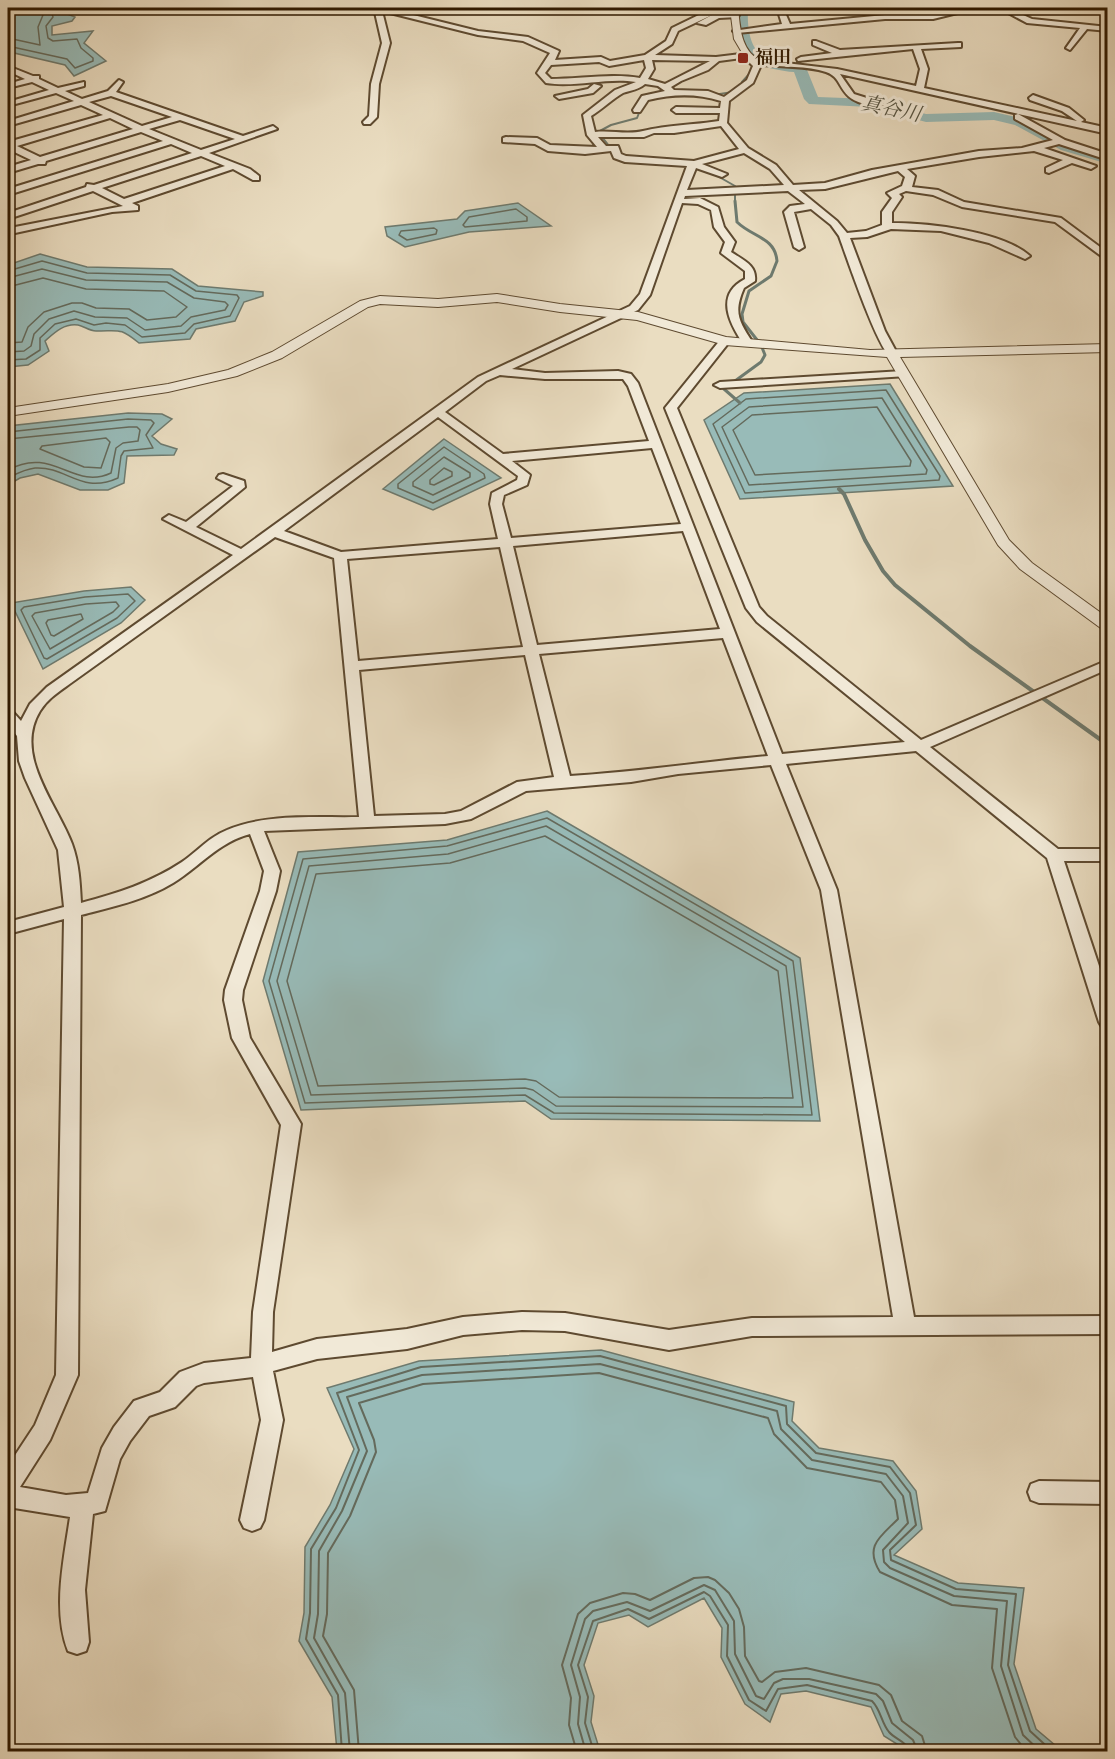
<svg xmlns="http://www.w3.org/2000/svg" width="1115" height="1759" viewBox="0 0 1115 1759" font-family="Vollkorn,'Noto Serif JP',serif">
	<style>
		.water { fill: #98bbb8; stroke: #6e7a6e; stroke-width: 1.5 }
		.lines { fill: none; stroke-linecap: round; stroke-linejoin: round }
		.shore-far1 { stroke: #646a5c; stroke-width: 1.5 }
		.shore { stroke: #646a5c; stroke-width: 2 }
		.stream-far2 { stroke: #6e7a6e; stroke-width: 2 }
		.stream-far1 { stroke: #6e7a6e; stroke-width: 3 }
		.stream { stroke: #6e7a6e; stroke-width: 4 }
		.river { fill: #98bbb8; fill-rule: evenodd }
		.minor-casing { stroke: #5e4a30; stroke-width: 4 }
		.tertiary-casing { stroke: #5e4a30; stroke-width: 2 }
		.minor { fill: #f1e9d7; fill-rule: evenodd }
		.tertiary { fill: #f1e9d7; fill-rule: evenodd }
		.poi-dot { fill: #8f2418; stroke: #f1e9d7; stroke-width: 2 }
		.labels { text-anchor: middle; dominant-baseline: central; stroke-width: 6; stroke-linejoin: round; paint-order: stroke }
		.far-poi-label { font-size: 18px; font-weight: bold; fill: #2f1900; stroke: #f1e9d7; text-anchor: start }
		.far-water-label { font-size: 20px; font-style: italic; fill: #545240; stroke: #f1e9d7 }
	</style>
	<rect width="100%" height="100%" fill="#eaddc1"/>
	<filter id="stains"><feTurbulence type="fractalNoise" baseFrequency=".00333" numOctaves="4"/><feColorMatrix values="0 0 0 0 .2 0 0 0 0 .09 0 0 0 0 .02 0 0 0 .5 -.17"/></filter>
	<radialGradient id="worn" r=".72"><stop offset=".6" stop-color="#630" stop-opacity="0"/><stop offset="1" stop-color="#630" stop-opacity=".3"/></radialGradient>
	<path class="water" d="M8,8H52L75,17L72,21L52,26V35L93,31L84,43L106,61L74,76L65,65L10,52L8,47Z
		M518,203L551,226L469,232L405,247L387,236L385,227L457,219L465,211Z
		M40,254L87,267L172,269L198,286L263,292V296L244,302L235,321L196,329L190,339L139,343C119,327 120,331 96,331C89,331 84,326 78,325C64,323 54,333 45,341L49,351L28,365L8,367V265Z
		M890,384L953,486L740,499L704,420L744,393Z
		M128,413L162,414L172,419L152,436L161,444L177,449L174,455L127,456L124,483L108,490H80L38,474L20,478L8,485V426Z
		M444,439L501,478L433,510L383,489Z
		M131,587L145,600L121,623L43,669L11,603L84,591Z
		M547,811L800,958L820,1121L551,1119L525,1101L301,1110L263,981L298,852L447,840Z
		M601,1350L794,1402L792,1421L819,1448L893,1461L916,1491L922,1529L894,1555L958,1583L1024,1588L1014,1664L1036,1729L1062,1751H908L884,1736L871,1707L806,1691L781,1694L770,1722L745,1704L721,1657L722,1628L704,1598L648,1627L629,1615L598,1623L584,1665L594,1696L591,1722L600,1751H337L332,1697L299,1641L304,1613L305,1547L330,1505L354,1449L327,1388L419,1361Z"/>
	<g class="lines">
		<path class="shore-far1" d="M8,38L40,45L38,27L43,15L42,8
			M8,46L67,59L75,68L93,61V58L81,48L77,39L53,41L48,38L46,26L53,17L50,8
			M516,209L527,217V221L465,227L463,225L469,217Z
			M434,228L437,230L436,234L407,240L399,235L401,231Z
			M8,271L42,261L87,273L170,275L196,291L237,295L239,298L230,316L194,324L185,333L142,337L125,325L106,323L94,325L76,319L55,324L40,338V350L26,359L8,360
			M8,278L42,269L86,280L167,282L194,298L225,302L228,305L225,310L191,317L181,326L145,330L127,318L95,317L74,311L49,319L34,334L31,346L24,351L8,352
			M8,287L43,278L86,289L164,291L187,307L176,317L147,320L129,309L96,308L82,303H72L44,312L28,327L22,342L8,343
			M886,390L940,476L939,480L745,493L713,424L746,399Z
			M882,398L927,470L926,474L749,485L722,427L749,407Z
			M877,407L911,461L910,466L755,475L733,430L752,415Z
			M8,432L128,419L151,420L154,423L146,435L153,448L124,451L121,456L118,478C81,495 67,466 35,468C25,469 16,474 8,478
			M106,438L110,442L101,468L84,467L40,449L42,446Z
			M8,439L129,427H137L140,430L138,441L123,443L116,448L111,473C73,491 53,445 8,470
			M444,447L484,474L485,478L433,503L398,488V484Z
			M444,457L470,473V477L433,495L413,486V482Z
			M444,468L452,472V476L434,485L430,484V480Z
			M128,594L135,601L117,618L47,659L44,658L21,610L24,607L85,597Z
			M116,602L119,606L113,612L50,649L32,616L35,613L86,604Z
			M81,614L83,619L54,636L51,635L46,623L48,620Z
			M547,818L793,961L812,1115L554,1113L525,1095L305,1103L269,981L303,859L447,846Z
			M546,826L786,966L803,1107L556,1106L533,1090L525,1088L311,1095L277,981L309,866L448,854Z
			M545,836L778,971L793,1098L559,1097L536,1081L525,1079L318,1086L287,981L316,874L450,863Z"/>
		<path class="shore" d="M342,1752L338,1695L306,1639L310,1613L311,1549L336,1508L359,1450L337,1393L421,1367L600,1356L786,1406L787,1424L816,1453L890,1467L910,1493L916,1525L890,1550L891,1560L956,1589L1016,1594L1008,1665L1030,1731L1053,1752
			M350,1752L345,1693L314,1638L318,1614L319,1551L342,1511L367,1451L347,1397L422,1375L600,1364L777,1411L781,1429L812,1460L886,1474L903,1496L908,1523L883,1550L884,1562L890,1568L954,1596L1007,1601L1001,1666L1023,1735L1041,1752
			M359,1752L354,1690L323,1636L327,1614L328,1553L350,1516L376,1452L374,1440L359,1403L423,1384L599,1373L768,1418L774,1434L807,1468L881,1482L895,1500L898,1519C880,1537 864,1546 880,1572L952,1605L997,1609L992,1668L1015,1737L1027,1752
			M577,1752L569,1725L571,1698L562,1665L578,1614L590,1603L623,1593L635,1594L650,1600L694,1578L708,1577L715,1580L729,1593L739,1609L744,1627L745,1656L759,1681L762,1682L775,1672L806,1668L879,1685L891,1695L902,1721L922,1736L927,1752
			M586,1752L578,1724L580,1697L571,1665L585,1619L593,1611L627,1602L650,1611L704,1585L715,1590L734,1621L735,1654L756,1696L764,1699L774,1683L783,1679H809L876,1694L883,1701L892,1723L913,1740L918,1752
			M594,1752L585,1723L588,1697L578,1665L593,1621L628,1609L649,1619L704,1592L710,1596L728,1625L727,1656L749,1700L766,1711L778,1689L807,1685L872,1701C881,1710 881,1722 889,1732C896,1740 906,1741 910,1752"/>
		<path class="stream-far2" d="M713,95L733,92L742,87V82L751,72
			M623,160L613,157L610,147L598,132L611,125L637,118L641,108
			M714,174L735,186V202"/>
		<path class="stream-far1" d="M735,201L737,222C752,237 775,237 777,261L771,276L749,291L742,314L743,322L761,345L765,355L761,362L724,389L740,403"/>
		<path class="stream" d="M839,489L844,494L865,540L883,571L895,585L970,646L1108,745"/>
		<path class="river" d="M736,8H748C747,27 749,54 771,61C782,64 794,62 805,65L818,97L871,99L926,114L994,112L1025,119L1071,144L1108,155V164L1061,150L1015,125L994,120L926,122L870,107L809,104L804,99L794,72C751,68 733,54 736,8Z"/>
		<defs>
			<path id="minor" d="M374,8H385L478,31L528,37L559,51L555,60L601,57L610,61L645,55L666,41L672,28L707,11L708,8H714V14L678,31L672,44L655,55L716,57L749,53V57L719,61L708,70L681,81L671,87L674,90L708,91L724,97L747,80L753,66L748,61L752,59L837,69L916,86L920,69L913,49L798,61L797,59L801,57L832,53L813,45V41H816L840,50L958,43H961V47L921,49L928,69L924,88L1077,121L1062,111L1030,100L1029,98L1033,95L1069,108L1084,120L1081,122L1108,128V134L840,74L854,94L886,104C881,107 875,106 869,105C836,99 845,78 826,72C808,66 780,67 761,65L753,83L729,101L727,123L748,148L776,165L793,185L825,183L872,170L979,151L1022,148L1053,140L1015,119V115L1018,114L1065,140L1108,154V160L1059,144L1044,148L1096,166L1091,169L1072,163L1049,173L1046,172V168L1063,160L1034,151L979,157L907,169L915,176L912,187L938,190L964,202L1061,218L1108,253V261L1055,222L962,207L933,195L906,191L899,194L902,197L892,212V223C929,223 1002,231 1030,256L1025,259L989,243L941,231L891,229L867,237L850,238L885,331L898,355L892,358C879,353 846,255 839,236L831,225L811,209L794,212L804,247L799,250L794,247L784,212L790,206L805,204L788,191L685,196L684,199L700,198L718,207L724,227L735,242L731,252C743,260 757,265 755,281L744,288C733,313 739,321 753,343L752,345H744C730,324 714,295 745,279V271L721,253L725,242L714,227L711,210L698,204L682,203L650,295L638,310L512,369L545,373L618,371L631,374L638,383L782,754L905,742L757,622L746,608L665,408L721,339L725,338L730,341L677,408L759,607L767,616L921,740L1108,660V669L930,747L1058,849H1108V861H1064L1108,993V1029L1102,1027L1099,1022L1047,858L916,751L786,764L837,890L914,1317L1108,1316V1334L752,1336L669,1350L565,1331L522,1330L463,1335L407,1349L317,1359L273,1371L283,1420L264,1520L260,1528L252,1531L244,1528L240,1520L261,1420L253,1377L204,1383L196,1386L175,1407L149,1416L130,1441L120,1459L105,1511L93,1514L85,1590L89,1642L86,1651L77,1654L68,1651C52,1610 64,1559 70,1517L8,1507V1466L35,1425L56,1375L64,919L8,934V922L64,907L58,850L25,778L19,761L17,736L8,724V711L13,712L21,721L30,704L47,687L233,555L163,519L169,515L186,522L233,486L217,478L219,475L223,474L244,481L245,487L196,527L241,549L478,377L630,306L640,294L687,166L625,162L614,158L611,151L585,154L548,151L535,144L503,142V138L506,137L537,138L550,145L597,147L587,135L583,115L615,90L636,82C607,77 576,88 546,83L537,73L550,53L523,41L478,35L382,11L390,43L379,84L377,117L370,124H364L363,122L369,116L371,84L382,43ZM644,60L646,68L640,78C612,73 580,79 551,79L545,73L551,65L599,62L609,66ZM652,60L710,61L665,84L648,79L654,69ZM645,84L658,86L665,91L642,96L633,110L634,112H640L648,100C673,94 696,93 721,101L720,108L676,107L672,110L676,113H720L719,121C694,125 667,125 643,131C628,135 610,130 595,132L591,116C601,110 615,97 623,93C631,90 638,90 645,84ZM721,126L739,149L694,161L626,156L621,154L618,146H606L598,137H644L654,133H674ZM744,153L770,169L784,185L687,190L696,168L722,177L727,174L702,164ZM898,171L905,177L902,186L887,193L892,198L882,212V225L866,231L847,233L837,221L799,190L825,189ZM500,375L545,379H623L628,386L649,441L503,454L445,412L486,381ZM438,417L518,476L517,480L492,493L490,504L498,539L341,552L284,531ZM652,448L681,524L511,538L502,504L504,495L527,485L530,475L512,461ZM683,531L720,629L537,645L513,546ZM275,537L334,558L359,817C316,818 267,813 227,830C209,837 198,851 182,862C150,883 118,893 81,903C80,883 79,863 72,844C57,804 13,755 40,711C47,699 60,691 71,683ZM500,547L523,647L358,661L347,559ZM723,638L768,756C701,762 636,772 570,776L539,654ZM525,655L554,777L517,782L461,811L445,814L374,816L359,670ZM771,765L821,890L893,1317L752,1318L669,1330L565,1313L522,1312L463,1317L407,1329L317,1339L272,1352L273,1312L301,1124L250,1038L242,1000L243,990L276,891L280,871L264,831L445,824L471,819L526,791L631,782L678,774ZM250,834L264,871L260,891L225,990L224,1000L232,1038L281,1125L253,1312L251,1358L204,1363L180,1372L160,1392L134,1401L114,1427L102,1448L88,1493L66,1495L20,1487L50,1440L78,1375L81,915C112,907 145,900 173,883C199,867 219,842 250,834Z
				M777,8H783L790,24L885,15H933L966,8H978L933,19H885L737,33L733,31L782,24Z
				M999,8H1008L1032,19L1108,27V31L1087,29L1070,50L1066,48L1080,28L1027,23Z
				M735,13L739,15L738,17L719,18L706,25L697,23L714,14Z
				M8,66L33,76H39V79L58,88L84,82V86L65,91L82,99L108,91L119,80L123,82L116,92L243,136L273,126L277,129L209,153L250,169L259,176V180H253L233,169L132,203L138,206V210L112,212L15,233L8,232V226L15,227L123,206L93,191L8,219V213L86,187L87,184L94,185L192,153L171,144L8,195V189L163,141L141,132L46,161L45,164H38L8,173V167L31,160L8,149V142L103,115L81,105L8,126V121L74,101L56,93L8,106V102L49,90L32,82L8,88V84L25,79L8,71ZM111,96L172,117L142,126L89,102ZM110,118L133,129L40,157L17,146ZM180,120L235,139L201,150L149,129ZM201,156L225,166L124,199L102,188Z
				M594,84L601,86L593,93L559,99L555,96L588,89Z
				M903,371L907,372V376L720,388L714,385L720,382Z
				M1039,1481L1108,1482V1504L1039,1503L1031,1500L1028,1492L1031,1484Z"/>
			<path id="tertiary" d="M730,8H738C740,27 741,51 760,60V64L747,61L734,39Z
				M497,294L560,304L638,312L726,337L870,350L1108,344V352L900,357L1009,540L1032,563L1108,618V631L1102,629L1020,569L998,545L887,357L725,345L637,320L560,312L497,302L438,307L380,304L368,307L282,358L237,376L168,392L8,416V408L168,384L228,370L272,352L360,301L380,296L438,299Z"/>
		</defs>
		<use href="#minor" class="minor-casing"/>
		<use href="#tertiary" class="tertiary-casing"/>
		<use href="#minor" class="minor"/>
		<use href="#tertiary" class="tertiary"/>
	</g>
	<rect class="poi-dot" x="737" y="52" width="12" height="12" rx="3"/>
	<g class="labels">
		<g class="far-poi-label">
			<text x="755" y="58">福田</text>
		</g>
		<g class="far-water-label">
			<text transform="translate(891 110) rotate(12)">真谷川</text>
		</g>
	</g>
	<rect width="1115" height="1759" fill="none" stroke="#eaddc1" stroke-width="30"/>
	<rect x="9" y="9" width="1097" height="1741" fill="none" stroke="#2f1900" stroke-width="3"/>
	<rect x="15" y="15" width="1085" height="1729" fill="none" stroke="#2f1900" stroke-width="1.5"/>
	<rect width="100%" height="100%" filter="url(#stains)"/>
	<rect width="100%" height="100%" fill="url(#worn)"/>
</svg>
